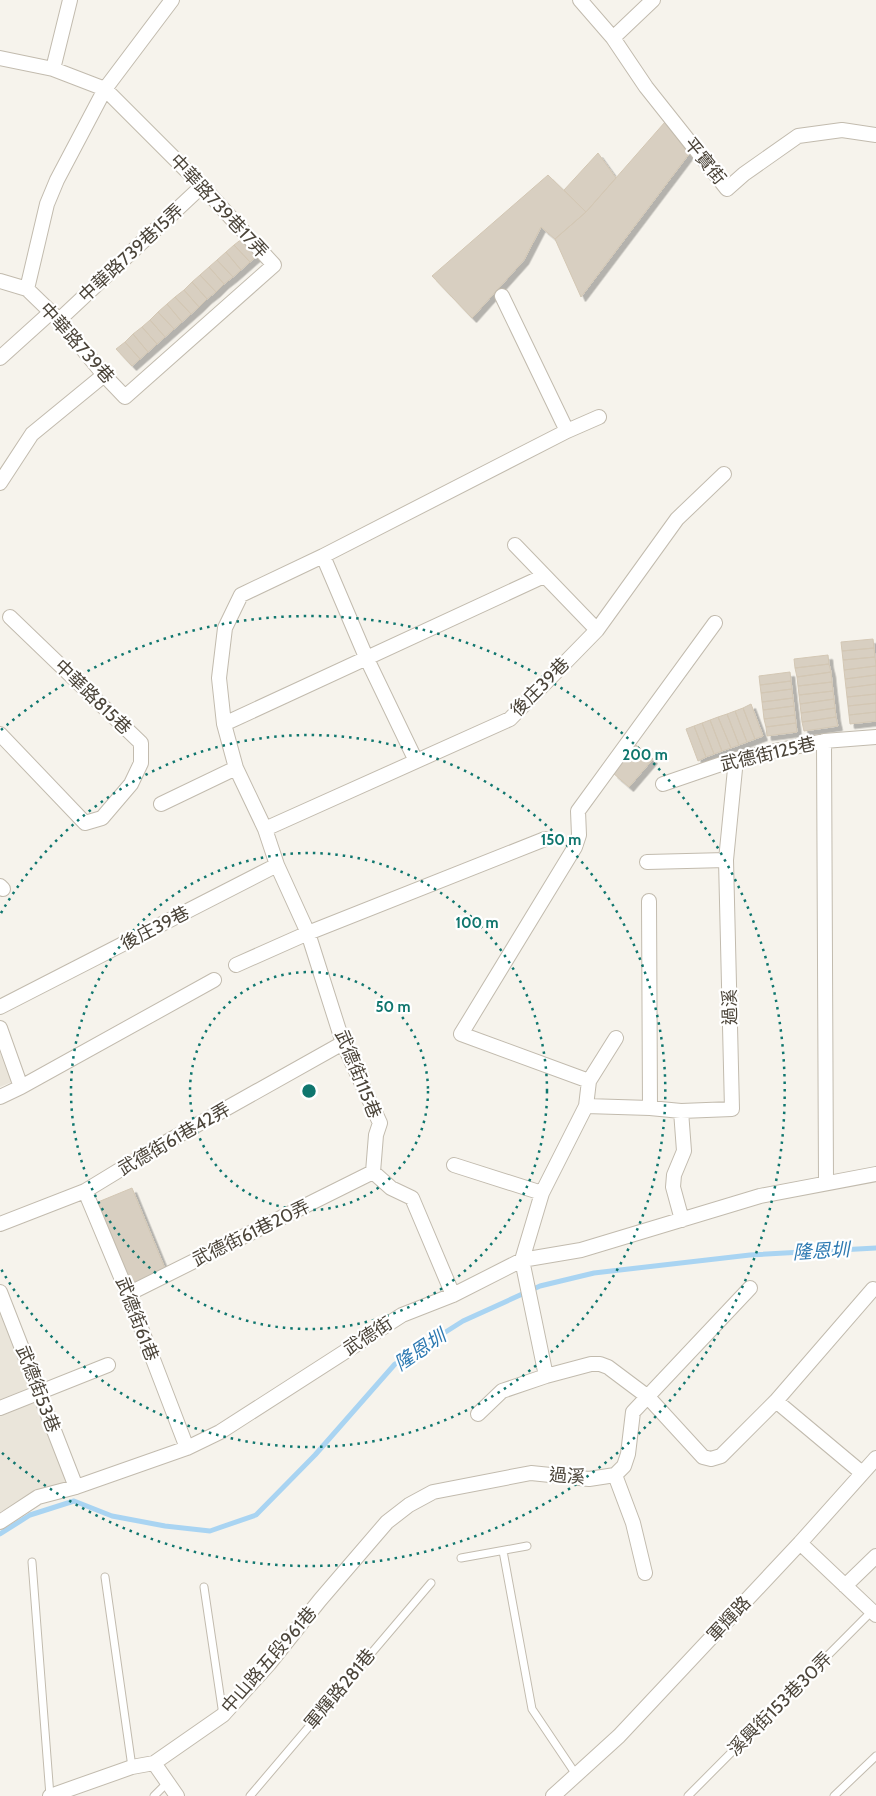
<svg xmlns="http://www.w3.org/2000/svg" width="876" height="1796" viewBox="0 0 876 1796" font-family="Cabin,'Noto Sans TC',sans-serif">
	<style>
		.residential { fill: #eae5da }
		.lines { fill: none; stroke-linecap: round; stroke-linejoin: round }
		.stream { stroke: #a9d4f2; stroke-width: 5 }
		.building { fill: #d8cfc1; stroke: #d3c7b4; filter: url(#shadow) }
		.service-casing { stroke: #c2bbae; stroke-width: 9 }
		.minor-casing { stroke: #c2bbae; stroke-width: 16 }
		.service { stroke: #fff; stroke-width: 7 }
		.minor { stroke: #fff; stroke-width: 14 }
		.ring { fill: none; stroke: #0f766e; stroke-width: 2.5; stroke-dasharray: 2.5 5 }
		.labels { text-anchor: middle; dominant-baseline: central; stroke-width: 4.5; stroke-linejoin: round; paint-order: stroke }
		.street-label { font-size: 18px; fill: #4b4439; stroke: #fff }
		.water-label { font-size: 19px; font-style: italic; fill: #2e7ab2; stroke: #fff }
		.centre { fill: #0f766e; stroke: #fff; stroke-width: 2.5 }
		.ring-label { font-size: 15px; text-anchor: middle; font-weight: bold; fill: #0f766e; stroke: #fff; stroke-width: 4.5; stroke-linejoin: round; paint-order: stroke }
	</style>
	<defs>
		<filter id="shadow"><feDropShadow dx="4.5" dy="4.5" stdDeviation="0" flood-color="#0004"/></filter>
	</defs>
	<rect width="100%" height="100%" fill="#f6f3ec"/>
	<path class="residential" d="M0,1051L12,1082L0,1087Z
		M0,1311L67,1484L0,1512Z"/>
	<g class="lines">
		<path class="stream" d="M0,1534L30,1515L74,1501L112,1516L165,1526L210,1531L256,1515L315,1455L395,1364L463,1321L540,1286L594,1273L750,1255L876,1248"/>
	</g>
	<path class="building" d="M665,122L689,154L581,297L555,239L586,212Z
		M598,153L616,178L586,212L564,190Z
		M548,175L586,212L555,239L541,227L524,260L472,318L432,276Z
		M243,238L258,255L250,262L234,245Z
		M234,245L250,262L241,270L226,252Z
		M226,252L241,270L233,277L217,260Z
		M217,260L233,277L224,284L209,267Z
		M209,267L224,284L216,292L200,275Z
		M200,275L216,292L207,299L192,282Z
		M192,282L207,299L199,307L184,290Z
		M184,290L199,307L191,314L175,297Z
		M175,297L191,314L182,322L167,304Z
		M167,304L182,322L174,329L158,312Z
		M158,312L174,329L165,337L150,320Z
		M150,320L165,337L157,344L142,327Z
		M142,327L157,344L148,352L133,334Z
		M133,334L148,352L140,359L125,342Z
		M125,342L140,359L132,366L116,349Z
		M873,639L874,648L842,651L841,642Z
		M874,648L875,657L843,660L842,651Z
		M828,655L829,664L795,668L794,659Z
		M875,657L876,666L844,670L843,660Z
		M829,664L831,672L797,677L795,668Z
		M876,666V675L845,679L844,670Z
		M790,672L791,681L760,685L759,676Z
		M831,672L832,682L798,686L797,677Z
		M876,675V684L846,688L845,679Z
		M791,681L792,689L761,693L760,685Z
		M832,682L833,691L799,695L798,686Z
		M876,684V694L847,697L846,688Z
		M792,689L793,698L762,702L761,693Z
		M833,691L834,699L800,704L799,695Z
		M876,694V703L848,706L847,697Z
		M793,698L794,706L763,710L762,702Z
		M834,699L835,708L801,713L800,704Z
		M876,703V712L849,715L848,706Z
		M751,704L763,736L755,739L743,708Z
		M794,706L795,715L764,719L763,710Z
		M743,708L755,739L747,742L735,711Z
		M835,708L836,717L802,722L801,713Z
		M735,711L747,742L739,745L727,714Z
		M876,712V721L850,724L849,715Z
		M727,714L739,745L731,748L718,717Z
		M795,715L796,723L766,727L764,719Z
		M718,717L731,748L722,751L710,720Z
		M836,717L838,726L804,731L802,722Z
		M710,720L722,751L714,754L702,723Z
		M702,723L714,754L706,757L694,726Z
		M796,723L797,732L767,736L766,727Z
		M694,726L706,757L698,761L686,729Z
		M636,745L653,759L629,787L613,773Z
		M132,1188L166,1271L132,1285L98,1202Z"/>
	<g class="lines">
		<defs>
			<path id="service" d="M503,1551L532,1709L577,1776
				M461,1558L527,1546
				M32,1562L50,1796
				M105,1577L132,1767
				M204,1587L223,1715
				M154,1796L167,1783
				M250,1796L431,1583
				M688,1796L872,1611
				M834,1796L876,1756"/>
			<path id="minor" d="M580,0L613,38L646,87L727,189L744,174L798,136L842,130L876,135
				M613,38L653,0
				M0,58L53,69L105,89L202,186L274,265L125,397L104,375L59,320L27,289L0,281
				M53,69L70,0
				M27,289L47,204L57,180L105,89L172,0
				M502,296L567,431
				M59,320L202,186
				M0,358L51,312
				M0,483L32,434L104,375
				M515,545L597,630
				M323,556L366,657L416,761
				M224,724L544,576
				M0,734L85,823L102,818L131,784L141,763V743L10,617
				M824,741L826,1182
				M236,768L224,724L219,678L225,628L241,595L323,556L567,431L599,417
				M663,784L736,759L824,741L876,737
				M265,829L510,719L597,630L677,519L724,474
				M647,862L726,860
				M277,865L308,933L343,1043L380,1123L376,1135L373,1172L391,1188L412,1198L453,1295
				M0,886L3,889
				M649,901L650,1108
				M236,965L308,933L545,839
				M0,1007L277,865L265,829L236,768L161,804
				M0,1028L21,1087L0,1097
				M589,1081L461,1034L575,847L579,835L578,811L715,623
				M21,1087L214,980
				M586,1106L650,1108L681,1111L732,1109L726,860L736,759
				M681,1111L684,1151L674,1175L673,1187L682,1220
				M454,1165L542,1193
				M85,1191L128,1294L187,1448
				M0,1224L85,1191L154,1149L343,1043
				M0,1292L76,1487
				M128,1294L373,1172
				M776,1401L873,1289
				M0,1408L108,1365
				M478,1414L502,1391L546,1376
				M862,1473L776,1401L721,1456L711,1459L703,1457L648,1397L608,1367L600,1364H591L546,1376L522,1260L581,1250L760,1196L876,1174
				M615,1475L633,1523L645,1573
				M0,1522L38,1497L76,1487L187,1448L220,1432L402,1315L453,1295L522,1260L542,1193L586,1106L589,1081L616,1038
				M800,1543L876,1615
				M845,1586L876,1556
				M154,1763L177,1796
				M50,1796L132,1767L154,1763L223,1715L269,1664L320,1600L387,1522L409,1505L433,1492L531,1473L589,1479L615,1475L624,1466L628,1454L633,1412L750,1288
				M553,1796L619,1736L800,1543L876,1458"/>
		</defs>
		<use href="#service" class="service-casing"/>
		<use href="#minor" class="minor-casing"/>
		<use href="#service" class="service"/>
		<use href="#minor" class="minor"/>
	</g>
	<g class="ring">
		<circle cx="309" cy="1091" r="119"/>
		<circle cx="309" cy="1091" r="238"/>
		<path d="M1 913A356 356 0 1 1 1 1269"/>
		<path d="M1 730A475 475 0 1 1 1 1452"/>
	</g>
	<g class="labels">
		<g class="street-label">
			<text transform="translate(705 161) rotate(51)">平實街</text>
			<text transform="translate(219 206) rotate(47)">中華路739巷17弄</text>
			<text transform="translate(131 253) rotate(-43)">中華路739巷15弄</text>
			<text transform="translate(77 343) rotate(48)">中華路739巷</text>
			<text transform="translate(540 687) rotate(-45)">後庄39巷</text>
			<text transform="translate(93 697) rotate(44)">中華路815巷</text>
			<text transform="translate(768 754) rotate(-13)">武德街125巷</text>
			<text transform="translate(155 928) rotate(-27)">後庄39巷</text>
			<text transform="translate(730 1007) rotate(-91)">過溪</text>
			<text transform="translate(358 1074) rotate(68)">武德街115巷</text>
			<text transform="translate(174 1139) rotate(-30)">武德街61巷42弄</text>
			<text transform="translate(251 1233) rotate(-26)">武德街61巷20弄</text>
			<text transform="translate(137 1319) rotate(69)">武德街61巷</text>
			<text transform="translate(368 1336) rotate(-33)">武德街</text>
			<text transform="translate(38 1389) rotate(69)">武德街53巷</text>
			<text transform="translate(567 1476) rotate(4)">過溪</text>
			<text transform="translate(729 1619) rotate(-47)">軍輝路</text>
			<text transform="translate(269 1660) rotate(-49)">中山路五段961巷</text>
			<text transform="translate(340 1689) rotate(-50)">軍輝路281巷</text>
			<text transform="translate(780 1704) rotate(-45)">溪興街153巷30弄</text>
		</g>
		<g class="water-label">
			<text transform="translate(821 1251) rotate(-3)">隆恩圳</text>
			<text transform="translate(420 1350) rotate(-34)">隆恩圳</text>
		</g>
	</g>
	<circle cx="309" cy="1091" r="8" class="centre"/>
	<g class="ring-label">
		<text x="645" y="760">200 m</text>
		<text x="561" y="845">150 m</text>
		<text x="477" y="928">100 m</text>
		<text x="393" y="1012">50 m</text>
	</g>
</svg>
